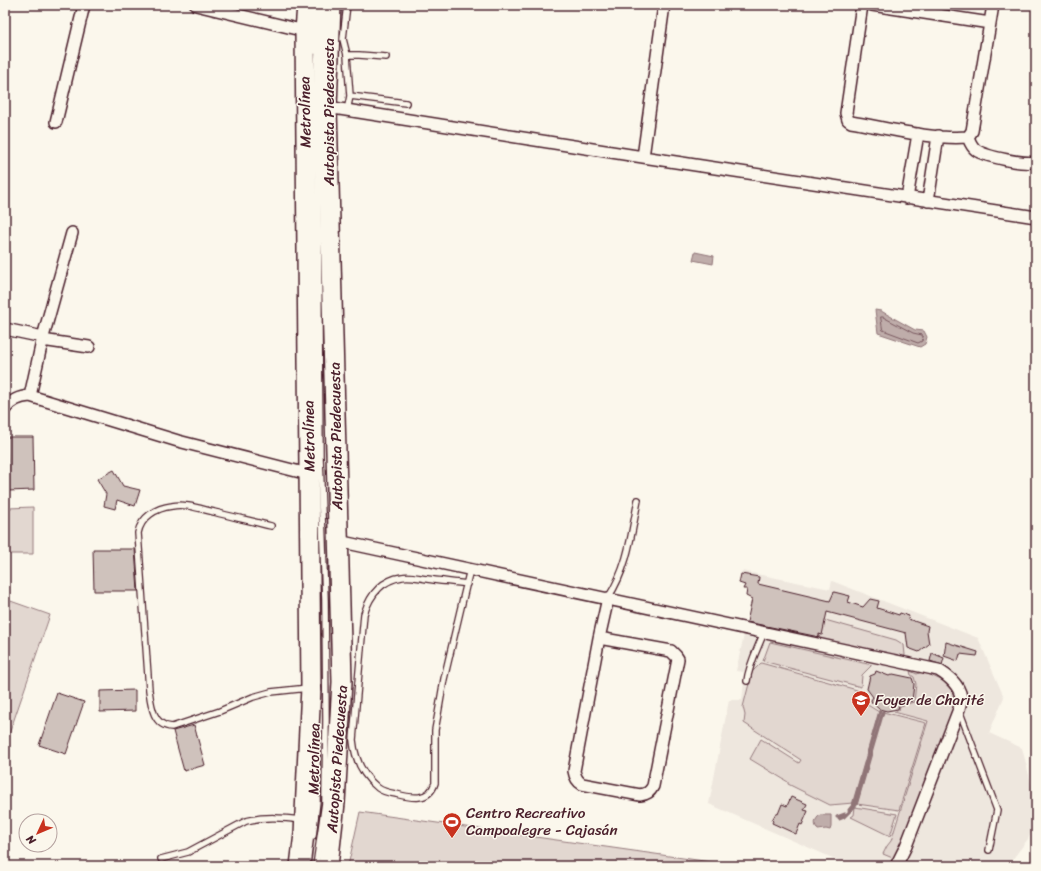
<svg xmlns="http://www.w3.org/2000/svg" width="1041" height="871" viewBox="0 0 1041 871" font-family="Sriracha,sans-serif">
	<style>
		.built { fill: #eee7de }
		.green { fill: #e2d7d0; stroke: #967b7e }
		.water { fill: #bfadaa; stroke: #907477 }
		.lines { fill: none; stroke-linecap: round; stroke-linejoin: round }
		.shore { stroke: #79585e; stroke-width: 1 }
		.stream { stroke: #907477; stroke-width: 3 }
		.building { fill: #cfc2bc; stroke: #4a1f2b }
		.service-casing { stroke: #4a1f2b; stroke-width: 8 }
		.minor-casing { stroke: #4a1f2b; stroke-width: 14 }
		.trunk-casing { stroke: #4a1f2b; stroke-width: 22 }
		.service { stroke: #fbf7ec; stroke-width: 5.5 }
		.minor { stroke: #fbf7ec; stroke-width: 11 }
		.trunk { stroke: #fbf7ec; stroke-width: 19 }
		.labels { text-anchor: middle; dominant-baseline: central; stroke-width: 3; stroke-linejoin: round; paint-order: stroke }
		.street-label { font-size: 15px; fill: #4a1f2b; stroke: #fbf7ec }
		.poi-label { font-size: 15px; fill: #4a1f2b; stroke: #fbf7ec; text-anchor: start }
	</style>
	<rect width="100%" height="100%" fill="#fbf7ec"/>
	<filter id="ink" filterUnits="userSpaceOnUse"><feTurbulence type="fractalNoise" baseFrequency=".025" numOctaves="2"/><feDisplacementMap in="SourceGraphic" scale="8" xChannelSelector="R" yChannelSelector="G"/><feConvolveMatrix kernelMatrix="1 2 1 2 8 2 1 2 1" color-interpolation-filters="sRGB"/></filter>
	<g filter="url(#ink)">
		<path class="built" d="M742,571L830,589L832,581L978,638L1004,697L989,733L1022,748L1036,803V822L1028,839L1012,860L1011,866H851L709,804L729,700H742L745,672L736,671L752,599L747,589H743L745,585L739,583Z"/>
		<path class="green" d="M33,507V554H9L8,508Z
			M5,599L50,615L7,740L5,739Z
			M825,620L896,640L904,645L905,655L903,660L818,639Z
			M770,642L872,665L862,675L861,687L763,661Z
			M761,663L864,692L867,697L865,701L866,704L879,712L853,803L830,805L788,784V782L750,759L761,739L799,763L801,760L744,723L745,715L743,707L752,672Z
			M910,671L917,674L922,672L926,673L943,681L953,692L954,710L895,859L883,854L887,846L891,841L928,721L894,712L899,710L900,706L914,702L916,684L914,677L911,675Z
			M883,712L926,723L899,810L857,804Z
			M855,807L897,814L890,836L851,817L854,815Z
			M360,812L739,866H348Z"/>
		<path class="water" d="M695,252L714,256L713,264L693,260Z
			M875,310L881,311L915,330L924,331L927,337L925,344L920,347L878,333Z
			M820,815H831V827L830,830L826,829L818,830C814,825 814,820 820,815Z"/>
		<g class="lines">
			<path class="shore" d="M881,317H883L913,333L922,335L923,337L922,341L918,343L883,330Z"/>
			<path class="stream" d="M849,810L853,805L880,711
				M837,817L845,814
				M839,819L844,817L856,805L883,712"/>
		</g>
		<path class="building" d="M6,437H33L34,490L8,491Z
			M114,470L123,486L140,490L135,506L117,500L115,509L104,506L106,494L97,479Z
			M93,549H135L138,591H94Z
			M741,574L759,577L758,584L830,601L834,592L850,596L848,602L863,607L870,599L879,601L877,608L899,615L900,613L909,616L908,619L928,626L927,631L929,644L919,652L908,648L906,633L827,612L822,635L819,634V637L747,622L752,599L746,596L747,589H743L745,585L739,583Z
			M946,642L978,652L977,656L960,654L958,661L944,656Z
			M932,653L944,658L942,665L930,661Z
			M876,671L889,676L893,674L912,678L914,684L912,701L899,705L898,709L887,711L879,709L872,703L871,700L873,697L867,689L870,676L875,674Z
			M135,690V711L100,712V691Z
			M57,693L84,702L66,754L39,745Z
			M194,725L205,765L184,771L173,731Z
			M791,797L807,804L804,810L808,811L802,825L800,824L796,834L772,823L773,821L772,820L776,813L778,814L782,804L787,806Z"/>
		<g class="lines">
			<defs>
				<path id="service" d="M347,5L343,39L347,55
					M315,51V34L317,5
					M350,96L406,103
					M347,111L350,96L347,55H359L386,57
					M271,526C252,521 233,517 214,512C201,509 185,503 172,506C156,508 141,517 138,533L149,690C151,705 153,726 172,727L220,711L253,697L271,692L308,688
					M467,584C453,582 440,581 427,579C419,578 409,575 402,577C382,580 370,595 364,614L353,740C355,760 363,776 378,788C383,792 390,793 396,794C411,798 429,802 435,783V730L438,714L444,679L470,569
					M608,598C628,567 631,536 638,500
					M747,681C749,664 758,648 764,632
					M959,710L997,810L989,850
					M313,836L317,801V745
					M161,859L188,852L246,821C265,816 284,818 303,820
					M316,866L325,803L326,720L325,600L320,457L317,70L321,5"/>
				<path id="minor" d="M196,5L305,31
					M862,5L846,113L848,120L851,122C887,128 931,140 968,137L972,131L993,5
					M872,5L990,23
					M327,107L643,157L1036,217
					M56,122L84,5
					M968,137C970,142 971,146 976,150C984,156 1027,166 1036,161
					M643,157L664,5
					M907,198L918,134
					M928,201L938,136
					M5,329L43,337
					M42,340L89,347
					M30,396L43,337L72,233
					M5,409C12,400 19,397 30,396L178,441L308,474
					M338,541L938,670C948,676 959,684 961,697C962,700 960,706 959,709L906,846L896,866
					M599,638L671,651L676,656L678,659L653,786C650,792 647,794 640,795L582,784C577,781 575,777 574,771L599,638L608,598"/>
				<path id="trunk" d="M300,866L304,834L311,687L305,31L307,5
					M328,866L335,803L342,682L327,107L331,5"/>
			</defs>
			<use href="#service" class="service-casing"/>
			<use href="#minor" class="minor-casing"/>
			<use href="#trunk" class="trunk-casing"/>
			<use href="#service" class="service"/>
			<use href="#minor" class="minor"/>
			<use href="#trunk" class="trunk"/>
		</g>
	</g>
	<defs>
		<symbol id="university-pin" viewBox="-11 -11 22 30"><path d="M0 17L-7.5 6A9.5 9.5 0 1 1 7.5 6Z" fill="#c8321e" stroke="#fbf7ec"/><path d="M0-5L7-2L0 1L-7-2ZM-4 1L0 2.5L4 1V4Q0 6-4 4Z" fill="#fff"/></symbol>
		<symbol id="stadium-pin" viewBox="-11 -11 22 30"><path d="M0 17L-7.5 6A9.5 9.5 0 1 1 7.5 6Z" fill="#c8321e" stroke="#fbf7ec"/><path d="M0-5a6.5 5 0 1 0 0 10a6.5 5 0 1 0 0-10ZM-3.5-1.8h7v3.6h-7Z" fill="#fff"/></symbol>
	</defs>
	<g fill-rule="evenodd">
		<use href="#university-pin" x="850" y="689" width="22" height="30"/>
		<use href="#stadium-pin" x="441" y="811" width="22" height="30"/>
	</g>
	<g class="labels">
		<g class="street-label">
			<text transform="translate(305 112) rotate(-91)">Metrolínea</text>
			<text transform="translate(329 112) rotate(-90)">Autopista Piedecuesta</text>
			<text transform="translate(309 436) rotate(-91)">Metrolínea</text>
			<text transform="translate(336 436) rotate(-91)">Autopista Piedecuesta</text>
			<text transform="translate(314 759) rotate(-89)">Metrolínea</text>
			<text transform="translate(337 759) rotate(-86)">Autopista Piedecuesta</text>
		</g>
		<g class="poi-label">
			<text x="875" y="700">Foyer de Charité</text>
			<text x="466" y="813">Centro Recreativo<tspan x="466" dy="17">Campoalegre - Cajasán</tspan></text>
		</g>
	</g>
	<rect width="1041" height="871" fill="none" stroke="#fbf7ec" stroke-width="20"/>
	<rect x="10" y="10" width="1021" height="851" fill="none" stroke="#4a1f2b" stroke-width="1.5" filter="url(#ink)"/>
	<g transform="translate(38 833) rotate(226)"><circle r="19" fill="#fbf7ec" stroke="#b4a19f"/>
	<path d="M0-3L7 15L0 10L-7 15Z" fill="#c8321e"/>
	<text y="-6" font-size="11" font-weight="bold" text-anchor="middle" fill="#4a1f2b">N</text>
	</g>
</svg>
